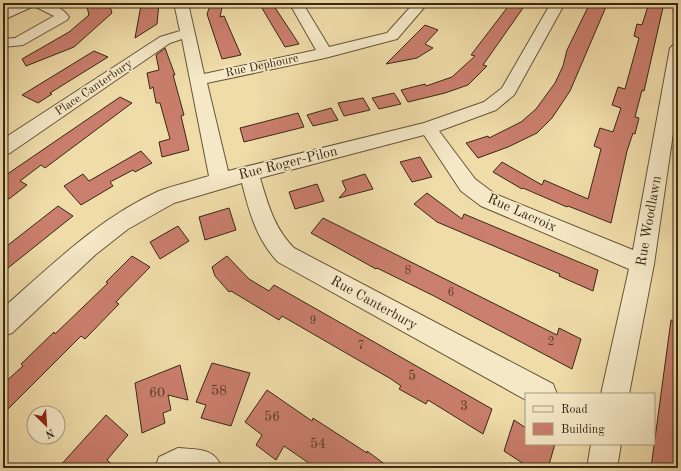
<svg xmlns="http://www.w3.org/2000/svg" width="681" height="471" viewBox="0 0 681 471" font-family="'Old Standard TT',serif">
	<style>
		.building { fill: #ca7e6d; stroke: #372914 }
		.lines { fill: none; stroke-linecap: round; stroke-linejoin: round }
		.minor-casing { stroke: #655639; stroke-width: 2 }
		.minor { fill: #f5e8c7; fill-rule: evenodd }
		.labels { text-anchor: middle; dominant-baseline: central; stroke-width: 3.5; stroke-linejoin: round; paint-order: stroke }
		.far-street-label { font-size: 12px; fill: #372914; stroke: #f5e8c7 }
		.number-label { font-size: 12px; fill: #5c3e2a }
		.street-label { font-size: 14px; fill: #372914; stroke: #f5e8c7 }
		.near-number-label { font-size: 14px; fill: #5c3e2a }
	</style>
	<rect width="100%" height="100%" fill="#efdca9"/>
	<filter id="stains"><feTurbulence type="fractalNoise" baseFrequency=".005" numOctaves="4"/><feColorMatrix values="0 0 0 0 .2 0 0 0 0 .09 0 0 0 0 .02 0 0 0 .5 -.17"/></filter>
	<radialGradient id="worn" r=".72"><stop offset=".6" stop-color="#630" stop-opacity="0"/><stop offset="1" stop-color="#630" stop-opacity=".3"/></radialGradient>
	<path class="building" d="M86,3H109L112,13L74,47L26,66L22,59L69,32L89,15Z
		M159,3L157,24L135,38L141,5Z
		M211,3H223L220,17L224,16L241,55L222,59L207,14Z
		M259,3H272L299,44L285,47Z
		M590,3H606L605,9L570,91L552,118L537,133L508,147L478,158L466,143L488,136L489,138L521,122L536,109L555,83L563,66L567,50Z
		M649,3H664L644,91L642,90L635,117L639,118L635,134L633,133L627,151L611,223L568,206L567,207L523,188L522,189L493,172L502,162L542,185L544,180L588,199L601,149L594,146L600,128L613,132L621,108L612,105L618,87L625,89L639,38L634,36L637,24L642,25Z
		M510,4L523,8L483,65L487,66L468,85L445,93L408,102L401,90L425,84L426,86L452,77L475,56L471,55Z
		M425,25L438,30L425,44L433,48L417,58L386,64Z
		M165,48L175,75H173L184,115L181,116L189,150L162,157L159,142L170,139L160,103H156L153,87L150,89L147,73L159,70L156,55Z
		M94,51L108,57L50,93L52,94L38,103L22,95Z
		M394,93L401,104L379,109L372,98Z
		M120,97L132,103L45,168L41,165L20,181L27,185L9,199L3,194V177Z
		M363,98L370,110L344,116L338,103Z
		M331,108L338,120L313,126L307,115Z
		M298,113L304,127L244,142L240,128Z
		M141,151L152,163L135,172L133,170L110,182L113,186L81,205L64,186L83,174L89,181Z
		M420,157L432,177L412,182L400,162Z
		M365,174L373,189L339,198L346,190L342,181Z
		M317,184L324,201L295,209L289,192Z
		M427,193L462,219L464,214L598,270L593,291L559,276L560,274L437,222L414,204Z
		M58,206L73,216L3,272V249Z
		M229,208L236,230L205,240L199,217Z
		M323,218L557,335L559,328L581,339L572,369L434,296L377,268L376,269L311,233Z
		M178,226L189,241L160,259L150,242Z
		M132,256L150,267L116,302L119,304L85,339L81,336L3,414V384L23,366L21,364L54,332L55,334L108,283L106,282Z
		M227,256L249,279L269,291L274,285L492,409L483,434L428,400L426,404L399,389L401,386L391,379L282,316L279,320L231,291L229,292L215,276L212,267Z
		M671,320L678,321V468H651Z
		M212,363L250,373L231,426L201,418L206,405L196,402Z
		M180,365L188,400L168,395L171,410L163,413L165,423L142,433L135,383Z
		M267,390L312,421L313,418L367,453V451L390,468H316L284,446L276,460L256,445L262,435L245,422Z
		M106,415L128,435L107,460L116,468H58Z
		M514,420L526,428V444H555L548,468H530L504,451Z"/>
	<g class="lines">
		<defs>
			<path id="minor" d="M19,3C37,3 57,0 69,17L67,20L23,45L3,47V39L15,38L54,16L34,6L3,20V11Z
				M174,3H188L204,74L316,50L291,6L293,3H308L305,7L329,47L387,33L414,3H428L397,39L325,58L207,83L228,171L424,123L484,102L502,88L551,3H565L514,95L496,110L439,131L475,179L495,194L633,250L670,48L673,45L678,43V99L654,264L629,394H601L629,269L481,206L461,191L424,135L260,178C268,204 274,228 294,248L553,384L557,394H526V400L278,262C257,240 249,212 242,183L174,203L128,229L95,255L12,333L3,336V308C52,265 99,218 159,191C175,185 193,181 209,176L182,39L170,43L10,153L3,155V139L160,37L180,31Z
				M591,444H621L617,468H587Z
				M178,448C198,450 214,447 222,468H155L159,457Z"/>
		</defs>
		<use href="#minor" class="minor-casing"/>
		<use href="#minor" class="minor"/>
	</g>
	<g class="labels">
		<g class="far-street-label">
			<text transform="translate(262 66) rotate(-12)">Rue Dephoure</text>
			<text transform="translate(94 88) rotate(-34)">Place Canterbury</text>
		</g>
		<g class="number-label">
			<text x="408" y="271">8</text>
			<text x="451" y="293">6</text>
			<text x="313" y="321">9</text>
			<text x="551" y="342">2</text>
			<text x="361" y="346">7</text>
		</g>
		<g class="street-label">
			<text transform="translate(288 163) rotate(-14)">Rue Roger-Pilon</text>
			<text transform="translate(522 213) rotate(24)">Rue Lacroix</text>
			<text transform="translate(649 221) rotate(-80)">Rue Woodlawn</text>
			<text transform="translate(374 303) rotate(29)">Rue Canterbury</text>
		</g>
		<g class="near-number-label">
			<text x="412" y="376">5</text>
			<text x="219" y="391">58</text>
			<text x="157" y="393">60</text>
			<text x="464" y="406">3</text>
			<text x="272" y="417">56</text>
			<text x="318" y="444">54</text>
		</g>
	</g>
	<rect width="681" height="471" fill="none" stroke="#efdca9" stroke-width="16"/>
	<rect x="4" y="4" width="673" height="463" fill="none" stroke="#372914" stroke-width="2"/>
	<rect x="8" y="8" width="665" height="455" fill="none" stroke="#372914"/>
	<rect x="525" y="393" width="130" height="52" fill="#f5e8c7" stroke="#a99c7f"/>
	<rect x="533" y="406" width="20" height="6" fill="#f5e8c7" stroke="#a99c7f"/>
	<text x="561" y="413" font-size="12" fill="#372914">Road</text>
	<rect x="533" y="423" width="20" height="12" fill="#ca7e6d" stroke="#a99c7f"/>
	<text x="561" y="433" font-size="12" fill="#372914">Building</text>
	<g transform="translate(46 425) rotate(155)"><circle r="19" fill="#f5e8c7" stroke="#a99c7f"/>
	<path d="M0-3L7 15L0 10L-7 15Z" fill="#8f2418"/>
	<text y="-6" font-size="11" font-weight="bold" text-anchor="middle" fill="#372914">N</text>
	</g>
	<rect width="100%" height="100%" filter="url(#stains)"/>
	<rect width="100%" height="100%" fill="url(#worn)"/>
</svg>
